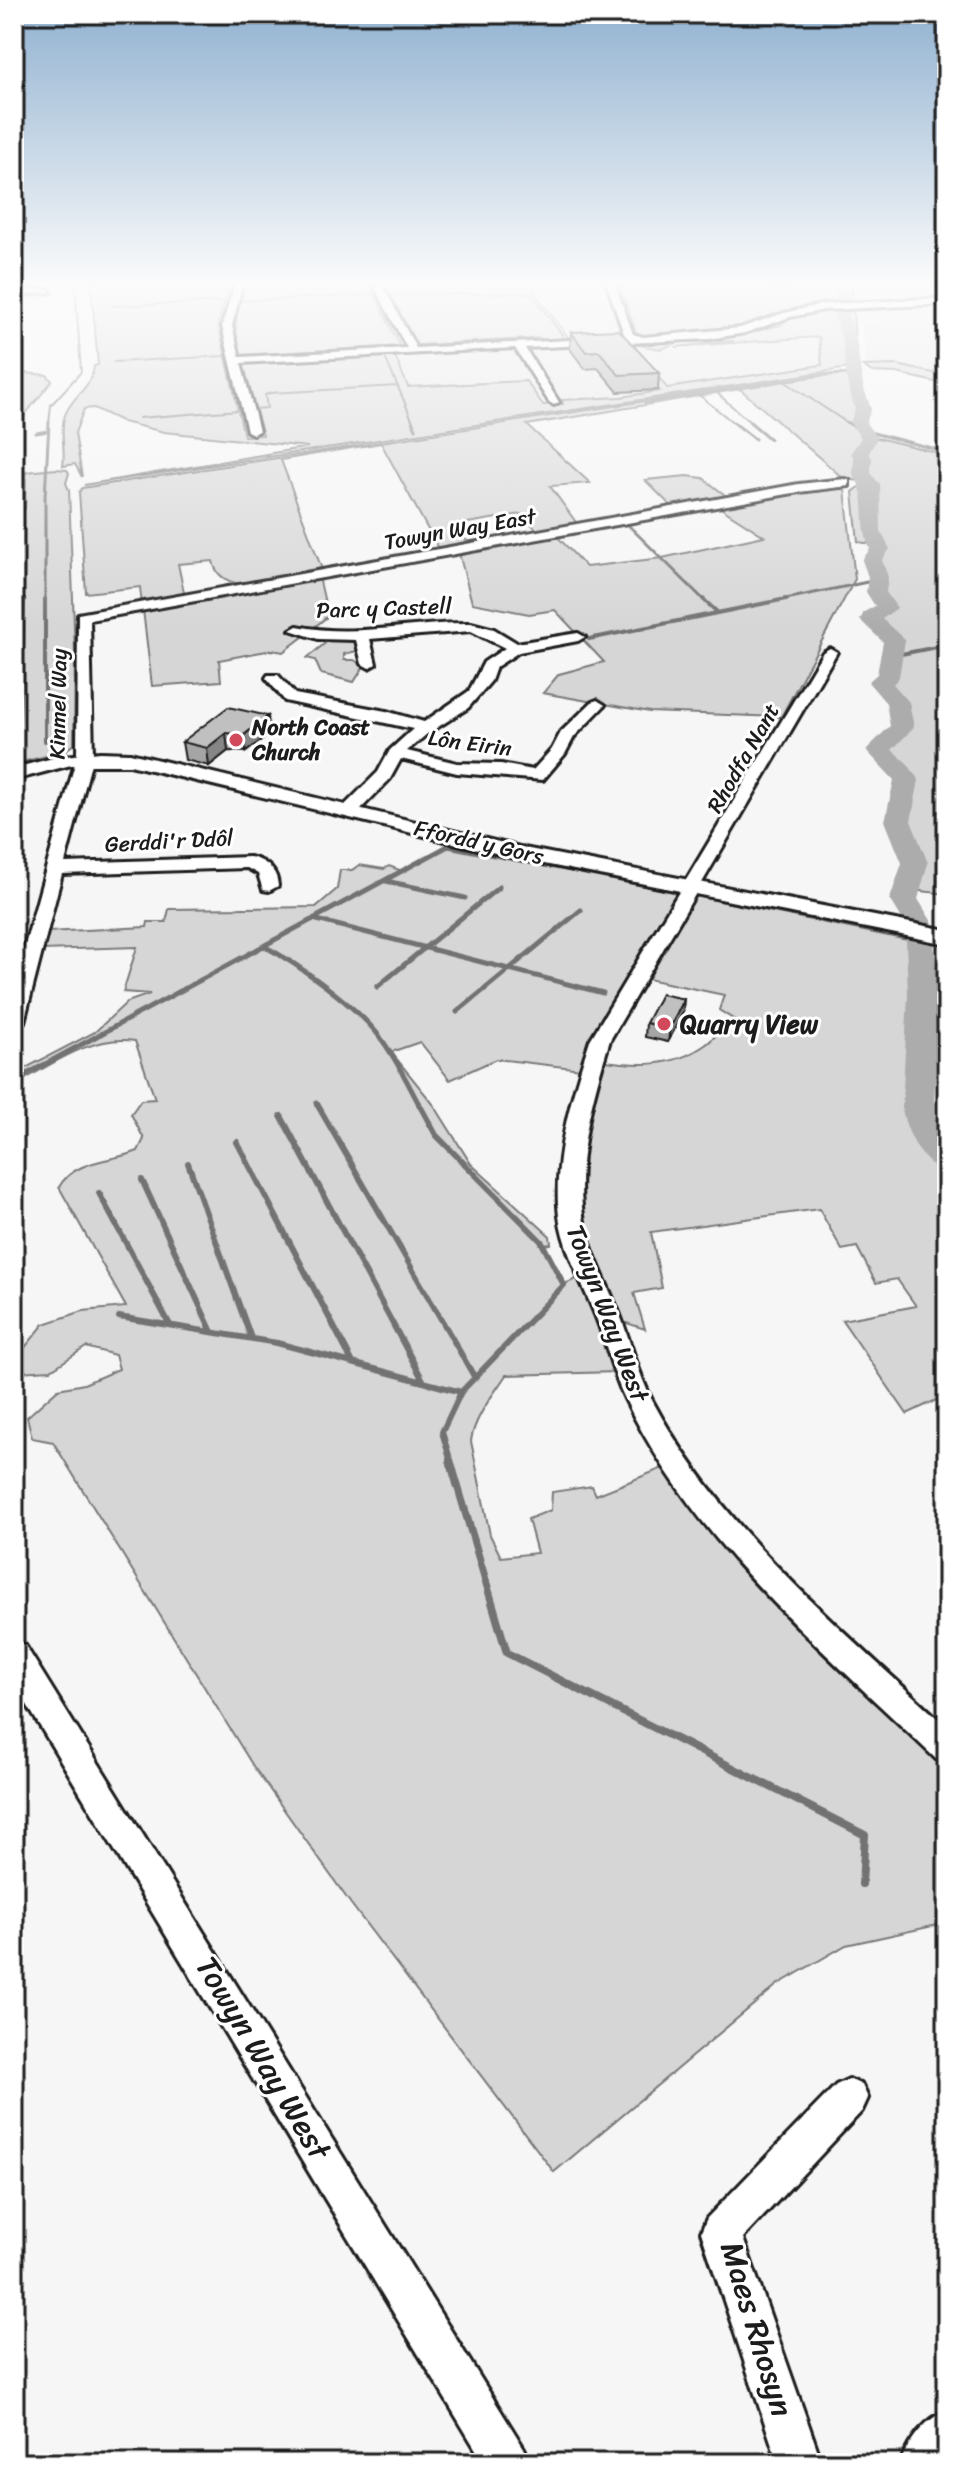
<svg xmlns="http://www.w3.org/2000/svg" width="961" height="2477" viewBox="0 0 961 2477" font-family="Sriracha,sans-serif">
	<style>
		.built { fill: #e6e6e6 }
		.green { fill: #d6d6d6; stroke: #797979; stroke-width: 2; fill-rule: evenodd }
		.lines { fill: none; stroke-linecap: round; stroke-linejoin: round }
		.stream-far5 { stroke: #727272; stroke-width: 2 }
		.stream-far4 { stroke: #727272; stroke-width: 3 }
		.stream-far3 { stroke: #727272; stroke-width: 4 }
		.stream-far2 { stroke: #727272; stroke-width: 5 }
		.stream-far1 { stroke: #727272; stroke-width: 6 }
		.stream { stroke: #727272; stroke-width: 8 }
		.river { fill: #acacac; fill-rule: evenodd }
		.minor-casing { stroke: #1c1c1c; stroke-width: 6 }
		.tertiary-casing { stroke: #1c1c1c; stroke-width: 6 }
		.minor { fill: #fff; fill-rule: evenodd }
		.tertiary { fill: #fff; fill-rule: evenodd }
		.wall { fill: #a5a5a5; stroke: #1c1c1c; stroke-width: 2 }
		.shaded-wall { fill: #868686; stroke: #1c1c1c; stroke-width: 2 }
		.building { fill: #c0c0c0; stroke: #1c1c1c; stroke-width: 2 }
		.poi-dot { fill: #d1495b; stroke: #fff; stroke-width: 3 }
		.labels { text-anchor: middle; dominant-baseline: central; stroke-width: 6; stroke-linejoin: round; paint-order: stroke }
		.far-street-label { font-size: 22px; fill: #1c1c1c; stroke: #fff }
		.far-poi-label { font-size: 22px; font-weight: bold; fill: #1c1c1c; stroke: #fff; text-anchor: start }
		.poi-label { font-size: 26px; font-weight: bold; fill: #1c1c1c; stroke: #fff; text-anchor: start }
		.street-label { font-size: 26px; fill: #1c1c1c; stroke: #fff }
		.near-street-label { font-size: 32px; fill: #1c1c1c; stroke: #fff }
	</style>
	<rect width="100%" height="100%" fill="#f6f6f6"/>
	<filter id="ink" filterUnits="userSpaceOnUse"><feTurbulence type="fractalNoise" baseFrequency=".0125" numOctaves="2"/><feDisplacementMap in="SourceGraphic" scale="16" xChannelSelector="R" yChannelSelector="G"/><feConvolveMatrix kernelMatrix="1 2 1 2 8 2 1 2 1" color-interpolation-filters="sRGB"/></filter>
	<g filter="url(#ink)">
		<path class="built" d="M95,282H947V380L908,370L866,367L862,326L869,322L916,320L854,321L856,367L349,443L237,438Z"/>
		<path class="green" d="M91,282H230L218,323L244,436L263,435L242,366L254,361L394,354L408,387L526,381L543,405L563,404L562,400L621,397L660,391L619,344L733,337L781,325L789,317L810,312L853,306L856,367L84,485L308,447L164,432L123,422L94,408L84,409L75,433L82,477L75,464L63,466C66,449 59,431 65,415C72,396 92,388 94,366L98,365ZM819,337L822,365L667,388L632,344L661,349L679,342L734,341L675,347Z
			M243,282H368L401,348L243,356L239,354C234,327 234,308 243,282Z
			M381,282H533L535,293L571,341L429,348L416,346Z
			M619,282H673L677,290L823,288L824,282H851L853,302L797,308L725,331L647,336L636,332Z
			M897,365L947,376V385L897,373L872,372L863,366Z
			M14,372L47,375L52,381L20,421L14,469Z
			M822,374H852L851,392L859,408L854,426L867,439L857,451L861,463L857,471L865,482L843,478L740,389L527,425L590,483L550,486L578,525L540,533L521,514L456,525L462,537L473,545L439,550L381,443L281,460L323,572C294,577 221,603 213,561L178,564L185,597L142,605L140,587L86,593L79,492L82,488Z
			M874,437L947,455V894L911,890C926,846 909,859 904,824C902,812 913,794 911,774L885,750L888,743L908,730C911,712 898,698 887,684L897,638L875,620L890,609C881,593 882,579 876,561L883,549C874,531 867,503 879,485L865,472L867,462L862,454Z
			M56,469L67,470L69,473L66,483L69,490L75,654L74,744L63,752L18,763L25,598L14,599V472L15,512L21,515L25,508L26,472Z
			M687,476L703,478L730,499L674,509L645,480Z
			M862,485L868,486L866,511L871,544L858,542L853,492Z
			M835,487L845,490L855,579L781,717L650,712L543,693L559,674L604,662L555,610L529,614L472,603L459,553L555,534L586,567L662,558L764,536L716,505L771,494Z
			M319,577L328,616L311,630L299,627L292,632L304,636L283,652L272,650L219,660L221,681L152,686L143,610Z
			M349,639L354,640L357,651L344,654V660H354L364,666L354,682L321,674L315,660L307,658L329,640Z
			M453,842L679,890L642,960L603,1018L581,1069L496,1059L450,1080L420,1042L391,1052L434,1105L471,1164L550,1236L551,1244L543,1245L563,1285L576,1279L588,1286L617,1372L506,1375C493,1395 474,1418 471,1441L490,1535L501,1557L537,1553L528,1519L551,1510L552,1492L592,1486L596,1495L668,1466L947,1763V1923L846,1945L777,1985L554,2172L351,1904L253,1766L53,1442L32,1438L27,1417L58,1389L84,1384L119,1369L115,1355L86,1347L51,1370L18,1372L17,1357L44,1324L83,1311L126,1307L59,1187C75,1159 111,1162 138,1151L144,1139L131,1114L141,1100L155,1099L135,1041C91,1034 52,1065 14,1085V1074L95,1032L127,1002L150,994L123,992L137,947L42,950L46,932L147,927L148,922H166L169,909L316,907L337,889L340,870H352L359,865L384,869L389,866L402,871Z
			M701,894L914,936L911,1128L918,1147L947,1177V1395L907,1414L842,1320L916,1306L897,1279L876,1283L857,1247L842,1250L819,1209L651,1232L662,1288L634,1293L645,1329L617,1320C606,1290 586,1251 581,1220C573,1169 588,1110 600,1060C636,1066 673,1068 705,1045C716,1038 722,1026 733,1019L719,1010L724,995L648,979L695,898Z"/>
		<g class="lines">
			<path class="stream-far5" d="M841,286H851
				M857,286L947,283
				M391,295L531,293L565,339
				M239,301L377,295
				M112,306L225,302
				M418,345L541,338
				M240,355L404,346
				M384,355L414,424
				M114,362L226,356
				M784,381L849,424
				M716,392L752,424
				M699,395L735,424
				M645,403L819,376L855,374
				M255,409L267,408L265,395L270,393L398,386
				M139,418L239,410
				M49,424L51,405L81,372L75,282"/>
			<path class="stream-far4" d="M413,422L416,429
				M733,422L755,439
				M750,422L770,439
				M846,422L853,426
				M869,432L947,452
				M36,433L48,431
				M625,522L705,601
				M45,601V497L49,422
				M776,601L877,580"/>
			<path class="stream-far3" d="M45,599V741
				M703,599L717,612
				M589,639L786,599
				M891,656L947,645"/>
			<path class="stream-far2" d="M386,881L465,898
				M703,896L920,941
				M313,919L603,993
				M264,946C298,964 360,1008 382,1040C397,1060 408,1084 420,1106
				M377,987L499,887
				M457,1012L581,910
				M14,1081L448,846L672,890
				M316,1102L318,1106"/>
			<path class="stream-far1" d="M317,1104L475,1378
				M419,1104L436,1135L541,1241L564,1285L461,1392L442,1432L451,1462
				M281,1116L424,1382
				M237,1142L353,1363
				M188,1163L251,1338
				M142,1180L212,1332
				M99,1193L170,1325
				M119,1317L277,1343L461,1392"/>
			<path class="stream" d="M450,1460L507,1653L865,1835L862,1884"/>
			<path class="river" d="M835,282H847V292L852,298L853,308L848,315L856,339L863,386L871,409L866,423L877,438L869,453L872,458L871,473L880,485L881,532L890,549L882,560L888,577L886,592L897,608L882,619L905,640L899,677L893,684L909,702L914,727L892,750L907,763L919,780L911,821L928,863L918,899L932,922L934,941L938,995L934,1108L937,1125L947,1138V1173C923,1167 905,1131 902,1108L908,995L906,941L904,922L890,899L902,863L885,821L894,780L866,750L890,726L886,703L868,682L877,674L883,642L860,620L864,612L875,606L866,592L868,577L862,560L870,549C858,521 870,497 853,474L854,458L851,453L861,438L850,423L855,409L848,386L842,339L834,315L839,308L838,299L833,293Z"/>
			<defs>
				<path id="minor" d="M235,282H243L232,326L240,357L407,348L372,282H381L416,348L625,337L606,282H614L633,334L643,337L740,328L784,313L824,304L947,298V304L824,310L790,317L745,333L709,339L525,348L559,402L554,405L549,402L515,348L241,363L259,431L253,434L247,431L222,326Z
					M14,290L47,289L51,292L14,296Z
					M845,479L849,480V486L799,492L90,620L93,756L65,863L250,857C266,861 277,869 278,886L269,891L263,890L258,874L247,868L62,874L24,1022L14,1028V985L77,756L78,614L799,484Z
					M471,623L494,629L517,643L578,633L585,637L578,641L519,652L496,667L491,681L468,708L427,734L407,751L457,763L501,764L533,770L552,749L561,732L592,702L597,700L605,705L574,737L565,754L543,780L457,773L401,759L390,779L355,815H343L340,811L343,807L378,772L390,750L413,729L285,701L266,678L268,675H278L295,694L386,711L424,722L469,691L484,662L505,648L471,631L370,639L376,664L369,668L362,664L356,640L318,639L290,630L297,626C355,638 412,622 471,623Z
					M830,648L837,652L610,1040C594,1091 577,1153 582,1207C585,1244 606,1280 620,1315C631,1343 638,1373 652,1400C722,1531 840,1627 947,1727V1763L936,1759C822,1649 695,1544 625,1399C613,1374 607,1346 597,1320C583,1283 560,1245 558,1206C555,1151 573,1091 590,1040L823,652Z
					M14,1641L25,1645L524,2448L531,2463H484L14,1683Z
					M849,2079L862,2085L868,2098L862,2111L743,2238L822,2463H778L701,2232L707,2218L836,2085Z
					M947,2410V2463H900C909,2441 924,2420 947,2410Z"/>
				<path id="tertiary" d="M100,752L130,753L524,848L947,930V944L524,860L130,765H71L14,780V768L57,757Z"/>
			</defs>
			<use href="#minor" class="minor-casing"/>
			<use href="#tertiary" class="tertiary-casing"/>
			<use href="#minor" class="minor"/>
			<use href="#tertiary" class="tertiary"/>
		</g>
		<path class="wall" d="M571,332L659,373L658,390L618,392L598,368L585,369L570,349Z
			M268,716L269,734L246,752L228,751L209,766L185,760L182,742Z
			M683,1012L668,1042L645,1037L646,1023Z"/>
		<path class="shaded-wall" d="M268,716L269,734L246,752L244,735Z
			M226,733L228,751L209,766L207,748Z
			M684,999L683,1012L668,1042L670,1028Z"/>
		<path class="building" d="M619,330L659,373L619,375L599,351L586,352L571,332Z
			M228,707L268,716L244,735L226,733L207,748L182,742Z
			M661,994L684,999L670,1028L646,1023Z"/>
	</g>
	<linearGradient id="sky" x2="0" y2="1"><stop stop-color="#90b1d0"/><stop offset="0.45" stop-color="#fbfbfb"/><stop offset="1" stop-color="#fbfbfb" stop-opacity="0"/></linearGradient>
	<rect width="961" height="629" fill="url(#sky)"/>
	<g class="poi-dot">
		<circle cx="236" cy="740" r="8"/>
		<circle cx="664" cy="1024" r="8"/>
	</g>
	<g class="labels">
		<g class="far-street-label">
			<text transform="translate(460 529) rotate(-10)">Towyn Way East</text>
			<text transform="translate(384 608) rotate(-2)">Parc y Castell</text>
			<text transform="translate(58 704) rotate(-89)">Kinmel Way</text>
			<text transform="translate(470 743) rotate(8)">Lôn Eirin</text>
			<text transform="translate(743 758) rotate(-60)">Rhodfa Nant</text>
			<text transform="translate(169 841) rotate(-3)">Gerddi'r Ddôl</text>
			<text transform="translate(479 842) rotate(13)">Ffordd y Gors</text>
		</g>
		<g class="far-poi-label">
			<text x="252" y="727">North Coast<tspan x="252" dy="25">Church</tspan></text>
		</g>
		<g class="poi-label">
			<text x="680" y="1024">Quarry View</text>
		</g>
		<g class="street-label">
			<text transform="translate(608 1313) rotate(69)">Towyn Way West</text>
		</g>
		<g class="near-street-label">
			<text transform="translate(263 2058) rotate(59)">Towyn Way West</text>
			<text transform="translate(757 2329) rotate(73)">Maes Rhosyn</text>
		</g>
	</g>
	<rect width="961" height="2477" fill="none" stroke="#fff" stroke-width="48"/>
	<rect x="24" y="24" width="913" height="2429" fill="none" stroke="#1c1c1c" stroke-width="3" filter="url(#ink)"/>
</svg>
